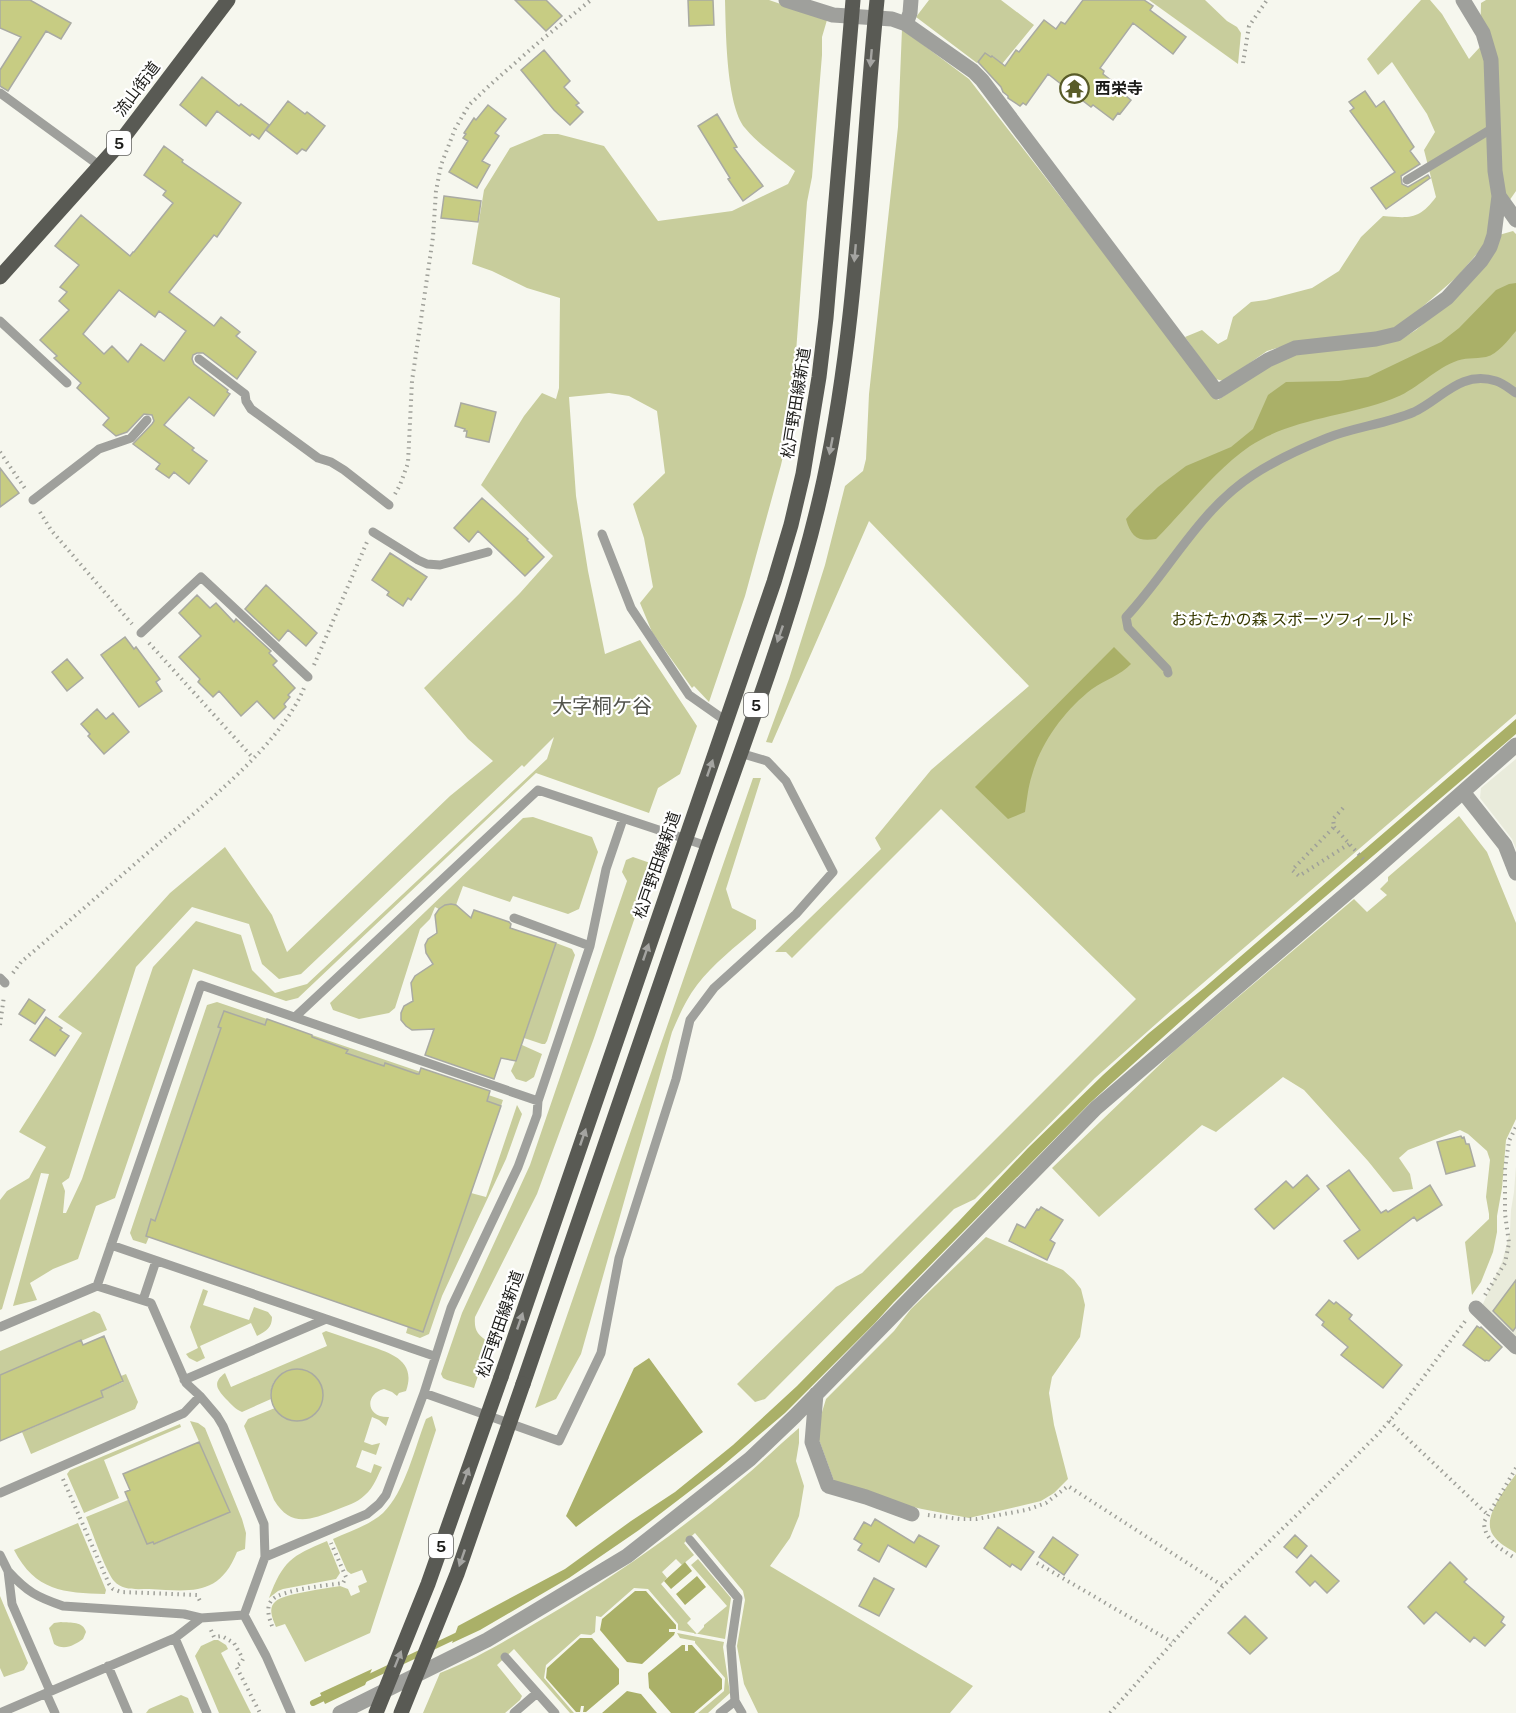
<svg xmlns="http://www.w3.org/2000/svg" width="1516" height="1713" viewBox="0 0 1516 1713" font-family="'Public Sans','Noto Sans JP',sans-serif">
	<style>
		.built { fill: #e9ebdb }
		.green { fill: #c8cd9c; fill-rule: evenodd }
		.water { fill: #aab068 }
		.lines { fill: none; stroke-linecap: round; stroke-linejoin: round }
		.stream { stroke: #aab068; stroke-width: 6 }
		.building { fill: #c7cc83; stroke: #a9aaa2; stroke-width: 1.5; fill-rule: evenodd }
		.path { stroke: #9fa099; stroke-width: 4; stroke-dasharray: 1.5 4.5; stroke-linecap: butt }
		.service { stroke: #9fa09c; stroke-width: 9 }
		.minor { stroke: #9fa09c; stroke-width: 15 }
		.primary { stroke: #595a54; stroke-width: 15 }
		.primary-bridge { stroke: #595a54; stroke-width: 15 }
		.oneway { fill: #a4a4a1 }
		.labels { text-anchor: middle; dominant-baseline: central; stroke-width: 4.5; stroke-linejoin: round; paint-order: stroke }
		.shield { fill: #fff; stroke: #60605e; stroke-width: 1.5 }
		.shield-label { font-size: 15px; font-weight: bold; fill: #1c1c19 }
		.poi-label { font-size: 16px; font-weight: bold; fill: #1c1c19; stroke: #fff; text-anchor: start }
		.street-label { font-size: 16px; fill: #1c1c19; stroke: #fff }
		.park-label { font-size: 16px; fill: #373a00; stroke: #fff }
		.quarter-label { font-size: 20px; fill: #53544d; stroke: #fff }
	</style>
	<rect width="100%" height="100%" fill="#f6f7ee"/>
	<path class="built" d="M1516,759V849L1512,839L1480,798L1481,788Z
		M1516,1166V1339L1482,1306L1502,1262L1507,1244L1510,1231L1511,1210L1514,1192Z"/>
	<path class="green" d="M725,0H769L827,20L822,37V55L812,177L807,202L791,421L781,465L745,596L709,702L694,686L692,688L652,632L640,603L653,587L644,538L633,504L665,473L657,411L629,396L609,393L569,397L576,496L588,571L605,654L640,640L697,726L680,774L658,788L649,813L536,773L298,998L286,1001L193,969L115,1198L96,1206L78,1259L53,1269L30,1283L37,1300L13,1306L49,1174L41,1173L2,1309L0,1310V1200L7,1191L29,1178L46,1147L19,1132L82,1033L58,1017L170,893L225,847L272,915L287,952L450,796L493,761L468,739L424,688L520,593L553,556L481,485L524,416L542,393L556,399L559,388L560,298L527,288L492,271L472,264L484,190L510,148L544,134H558L604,146L658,221L732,211L788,184L795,171C779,158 759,145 745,128C726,105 726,31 725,0ZM554,737L547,759L307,984L275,993L252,970L241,935L196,921L153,967L82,1179L66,1213H63L65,1191L62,1183L69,1178L136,967L192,907L249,924L262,964L279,979L301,974L522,765L524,767Z
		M929,0H1001L1034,25L1002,64L993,56L991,57L985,53L977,63L916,17Z
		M1149,0H1205L1227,21L1237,27L1241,33L1238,64Z
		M1421,0H1430L1442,14L1469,59L1480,47L1481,3L1486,0H1516V191L1509,201L1481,249L1458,276L1406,321L1388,331L1294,343L1267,351L1224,381L1215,379L1185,337L1202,330L1218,344L1227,339L1233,317L1251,302L1266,300L1312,288L1339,271L1361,237L1383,216C1410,218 1419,220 1436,197L1424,150L1435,132L1427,114L1392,62L1378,75L1367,59Z
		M902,29L969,79L1218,400L1261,371L1294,355L1403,338L1416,330L1458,294L1499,235L1513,231L1516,234V714L1174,1008L1095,1078L975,1199L954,1209L765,1399L755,1402L737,1384L836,1287L862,1273L1136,999L941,809L792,958L786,952H775L881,849L875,838L931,770L1029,686L869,521L772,743L766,742L789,679L825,565L845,486L863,471L866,459L869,394L898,127Z
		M753,778H761L726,889L732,908L756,920V929C735,947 713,964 697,985C686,999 679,1016 672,1032L581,1354L556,1399L535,1408Z
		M1459,816L1487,852L1516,923V1119L1506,1140L1502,1188L1497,1216V1232L1493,1252L1481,1282L1472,1295L1465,1242L1489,1219V1214L1486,1197L1490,1160L1487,1151L1468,1134L1460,1130L1408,1150L1399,1158L1410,1174L1413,1189L1393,1192L1368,1161L1304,1090L1283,1077L1216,1132L1202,1125L1099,1217L1052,1168L1174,1051L1354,899L1367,912L1387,895L1380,889L1388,881V877Z
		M533,817L592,837L598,852L579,909L568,914L513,896L510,902L463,886L456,905H445L439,909L435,907L430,919L420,929L395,1008L389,1013L359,1019L333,1010L330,1003L523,818Z
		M633,857L653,864L594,1038L537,1194L475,1317C474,1330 477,1335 489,1342L474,1388L447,1380L443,1378L441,1374L462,1313L530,1165L627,881L622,872L626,860Z
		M556,943L572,949L575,955L547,1041L545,1044H542L524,1038Z
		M217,1002L267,1019L265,1025L224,1011L218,1027L221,1028L155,1221L151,1220L146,1235L149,1237L146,1244L133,1240L130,1233L207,1005Z
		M312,1035L503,1100L501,1106L455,1090V1086L418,1074L416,1077L385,1063L384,1066L346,1053L347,1050L311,1040Z
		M522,1045L542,1054L534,1077L526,1082L516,1079L511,1071Z
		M517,1105L522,1114L506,1159L442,1296L429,1334L420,1338L406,1333L408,1326L423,1331L471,1193L486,1197Z
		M986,1237L1063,1270L1074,1280L1081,1289L1085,1305L1080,1337L1052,1377L1049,1393L1054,1425L1068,1479L1054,1493L1041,1501L969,1518L922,1509L891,1502L834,1481L818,1437L819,1422L826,1399L894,1331L911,1309Z
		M203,1289L208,1291L203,1305L249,1320L254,1307L268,1312L272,1317C272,1328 266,1331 257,1336L251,1323L200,1346L205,1358L197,1362L189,1358L186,1354L198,1348L190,1327Z
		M94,1311L100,1314L107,1330L0,1375V1351Z
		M326,1331C340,1336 353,1340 367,1345C390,1353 417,1360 406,1391L399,1393L397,1396L392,1392L384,1389C364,1394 366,1418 389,1417L386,1426L379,1420L372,1417L364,1442L372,1445L380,1443L376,1455L362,1450L356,1467L371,1473L374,1464L382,1467C377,1477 374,1487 365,1495C357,1503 346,1506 336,1510C310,1520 291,1528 274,1500L244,1426L248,1419L275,1408C284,1421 302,1426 315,1414C320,1408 323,1401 322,1393C321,1359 267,1362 271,1399L242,1412C235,1409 231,1404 226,1399C217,1389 212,1383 225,1373L231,1387L327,1346L322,1333Z
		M126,1374L138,1402L135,1409L31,1454L22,1432L103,1397L101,1391L123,1382L121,1376Z
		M432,1416L436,1430L370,1633L305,1662L285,1624L276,1627C273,1619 267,1608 276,1601C283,1594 328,1588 340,1586L348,1589L351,1596L360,1592L358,1586L367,1582L362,1570L351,1574L347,1571L333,1539C350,1531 370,1525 383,1513C405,1492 415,1447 426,1419Z
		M190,1421L198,1423L205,1428L242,1519L246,1533L245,1549L237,1552C219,1597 190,1591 149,1589C137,1589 123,1591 114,1581C106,1572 92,1531 86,1517L128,1500L147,1544L153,1542L155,1544L230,1512Z
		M180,1424L181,1427L104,1460L119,1498L84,1513L67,1474L70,1470Z
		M799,1428V1443L796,1461L804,1486L799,1516L790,1538L770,1566L973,1686L950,1713H758L744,1684L737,1646L745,1600L743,1591L695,1533L684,1543L694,1555L682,1565L676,1559L662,1572L667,1578L661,1584L691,1619L687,1623L697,1634L704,1627V1625L727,1606L691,1565L698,1559L731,1598L725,1639L678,1630V1624L648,1589L634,1588L601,1617L596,1616L595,1632L591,1635L581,1634L546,1665L544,1678L574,1713H570L514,1649L497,1665L522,1696L520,1700L505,1713H423L440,1673C477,1659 510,1638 544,1618C612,1578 677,1533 738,1482C759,1465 778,1446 799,1428Z
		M1516,1474V1553C1508,1548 1498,1543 1493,1535C1481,1518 1506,1488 1516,1474Z
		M78,1523L106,1590L105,1594C64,1593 35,1591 14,1550Z
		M327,1541L340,1573L336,1579L283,1589L278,1591L269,1598C283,1561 291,1556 327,1541Z
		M0,1596L28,1663L24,1670L4,1677L0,1668Z
		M61,1622C71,1623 83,1621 86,1632L83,1639C75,1645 64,1651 54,1644L49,1628L54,1623Z
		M677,1633L724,1642L723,1647L730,1693L708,1713H698L724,1691L725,1678L695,1643V1641L680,1638Z
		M214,1640H218L226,1645L228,1649L221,1653L251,1713H219L195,1656L201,1646Z
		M181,1695L188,1698L194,1713H146L149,1709Z"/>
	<path class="water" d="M1516,283V331C1508,340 1498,354 1486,357C1475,359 1464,357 1454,362C1432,371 1415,391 1392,399C1345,417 1293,418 1250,446C1216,469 1185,510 1156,539C1138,542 1131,537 1126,519L1134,510L1158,487L1186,466L1231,447L1253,429L1268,395L1286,382L1339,381L1368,377L1441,342L1459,328L1496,290L1509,284Z
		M1114,647L1131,664C1121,675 1105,680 1092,689C1065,710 1041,742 1032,775C1028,787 1027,800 1025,812L1008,819L975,787Z
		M1516,719V734L1210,995L1113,1082L1090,1103L893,1303L875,1323L785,1413L720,1468L639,1530L569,1578L480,1630L452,1643L458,1626L565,1569L631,1521L675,1492L733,1445L797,1386L959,1221L1028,1148L1103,1075L1149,1033L1204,988Z
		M649,1358L703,1432L576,1527L566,1516L634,1368Z
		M685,1562L692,1571L671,1589L664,1581Z
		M697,1576L706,1587L685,1605L676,1594Z
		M635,1591H646L676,1625V1629H669V1632H675L674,1635L642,1664L627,1662L600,1630L602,1619Z
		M580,1638H592L619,1669V1684L586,1712H583L584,1706H581L580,1712H576L546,1678L547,1668Z
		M682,1645H685V1651H688V1645H692L722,1679V1689L694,1713H671L649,1688L648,1673Z
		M372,1669L365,1685L325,1704L320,1693Z
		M627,1691L641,1694L657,1713H602Z"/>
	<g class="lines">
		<path class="stream" d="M361,1681L460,1634
			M313,1703L330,1695"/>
	</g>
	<path class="building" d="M0,0H30L71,23L61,39L46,31L8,91L0,86V70L21,37L0,28Z
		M515,0H546L562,16L546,31Z
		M688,0H713L714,25L689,26Z
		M1083,0H1144L1153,6L1150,10L1186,37L1173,54L1133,23L1100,68L1104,71L1103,74L1111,80L1109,82L1131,100L1120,114L1118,113L1113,120L1093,105L1091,107L1048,74L1026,105L1023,103L1020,106L1008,98V96L1003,92L1001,87L978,62L985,53L991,57L992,56L1005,66L1016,50L1019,52L1044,20L1056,29L1061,22L1065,24Z
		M544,50L570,81L564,87L579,103L576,105L583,112L570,125L554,110L521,70Z
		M202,77L239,106L241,104L269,125L259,139L252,134L250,136L217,111L206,126L180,105Z
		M1365,91L1376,107L1384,101L1414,147L1410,151L1420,164L1401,176L1402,184L1408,187L1428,175L1430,178L1386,209L1371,188L1395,172L1350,111L1354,108L1349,102Z
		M288,101L305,114L307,112L325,126L306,151L302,149L297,154L266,130Z
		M488,105L506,119L495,133L499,136L482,161L490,165L477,188L449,172L468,141L463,138L466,134L464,133L474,118L476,120Z
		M717,114L737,147L734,148L763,186L743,201L728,179L730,178L698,126Z
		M164,146L183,160L182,162L241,203L217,237L214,235L169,292L214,326L221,317L240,332L236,336L256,352L237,379L203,353H197L193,355L192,359L194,364L228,390L227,392L230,394L214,416L189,397L164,425L194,448L192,450L207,461L189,484L174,472L169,478L156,469L160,464L133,444L152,424L154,421L152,415L144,414L127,432L116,436L103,425L109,418L77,388L81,383L54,358L57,356L40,340L69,310L59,301L67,292L60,287L79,265L55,246L81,215L130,256L133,252H134L173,203L163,195L166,191L144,175ZM119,290L155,317L159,311L186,331L164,361L141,344L128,362L112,346L104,354L83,334Z
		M444,196L481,201L478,222L441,218Z
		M461,403L496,412L489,442L466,437L467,431H464L465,429L455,426Z
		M0,468L19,493L0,507Z
		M482,498L528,539L527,540L544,557L525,576L478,531L469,542L454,528Z
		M390,553L427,577L411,600L408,598L403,606L387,595L389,592L372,580Z
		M266,585L317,633L306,646L288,630L279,641L245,609Z
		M197,595L210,608L216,603L234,622L236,619L271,651L269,653L277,661L273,665L295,688L288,695L290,697L284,704L286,707L274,719L257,701L241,716L219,691L213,697L198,682L200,679L179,657L201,636L179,613Z
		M125,637L134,649L136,647L160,679L156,682L162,691L139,707L101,655Z
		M67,659L83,678L67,691L52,672Z
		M97,709L106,719L113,713L129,732L104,754L88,736L90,734L81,724Z
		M451,904L456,905L471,918L474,910L509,922L511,924L510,928L556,943L516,1061L501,1058L494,1079L425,1055L434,1029L412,1030L406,1026L401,1020V1013L404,1006L413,1001L411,983L415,976L433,964L426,953L425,945L428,939L437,933L435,915L439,909L445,905Z
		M29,999L45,1010L35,1024L19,1014Z
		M224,1011L265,1025L267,1019L312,1035V1037L348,1050L346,1053L384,1066L385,1063L417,1074H419L421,1068L490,1091L487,1101L501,1106L423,1332L146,1236L151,1219L155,1221L221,1028L218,1027Z
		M46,1017L62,1028L60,1030L69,1036L55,1056L30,1040Z
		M1461,1136L1462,1138L1464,1137L1466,1144H1469L1475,1166L1446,1174L1437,1142Z
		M1349,1170L1381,1213L1386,1210L1388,1212L1430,1185L1442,1205L1417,1221L1414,1217L1358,1259L1344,1241L1360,1230L1327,1186Z
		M1307,1175L1319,1189L1274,1229L1255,1209L1286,1181L1293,1188Z
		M1041,1207L1063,1220L1050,1240L1055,1243L1047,1260L1009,1241L1017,1224L1025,1228L1037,1209L1039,1210Z
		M1516,1280V1327L1513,1331L1493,1311Z
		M1329,1300L1334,1304L1336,1302L1352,1315L1349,1319L1402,1365L1383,1388L1341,1355L1348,1347L1322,1325L1324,1322L1316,1315Z
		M1477,1326L1480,1328L1481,1327L1502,1347L1489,1361L1486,1360L1485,1361L1463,1345Z
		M104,1336L123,1381L101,1391L103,1397L0,1441V1375L81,1340L83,1345Z
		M271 1395a26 26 0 1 1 52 0a26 26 0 1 1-52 0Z
		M199,1442L230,1512L154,1544L153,1542L147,1544L125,1492L130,1490L123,1474Z
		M875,1519L914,1543L919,1535L939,1546L926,1567L888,1545L879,1562L858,1550L862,1544L854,1539L864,1522L871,1526Z
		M998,1527L1034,1552L1021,1570L1012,1564L1010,1567L984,1548Z
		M1295,1535L1307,1546L1297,1558L1284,1547Z
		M1053,1537L1078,1555L1064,1575L1039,1557Z
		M1311,1555L1339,1581L1327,1593L1315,1581L1310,1586L1296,1572Z
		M1450,1562L1467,1579L1464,1582L1504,1617L1501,1622L1505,1625L1485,1646L1474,1637L1470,1642L1436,1612L1424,1624L1408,1607Z
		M874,1578L894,1589L879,1616L859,1606Z
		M1245,1616L1267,1638L1250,1654L1228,1633Z"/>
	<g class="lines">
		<path class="path" d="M1243,63L1249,26L1267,0
			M0,452L26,490
			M395,494L400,485L408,463L412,381L433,237L436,191L441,165L455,129L469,105L490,85L539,42L591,0
			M40,512L51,530L132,624
			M149,643L253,758
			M314,665L367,542
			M1343,808L1333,819L1334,827L1292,870L1299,876L1349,844
			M1334,827L1364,860
			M13,973L21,962C67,923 113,883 159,843C205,804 281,744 304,688
			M0,1025L4,996
			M1485,1295L1505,1263L1509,1243L1505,1214V1169L1509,1141L1516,1127
			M1389,1421L1487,1514
			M1516,1468L1484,1522C1484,1541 1502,1549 1516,1559
			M63,1479L109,1584L113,1589L121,1592L197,1595L201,1603
			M928,1515L960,1519H977L1026,1510L1046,1503L1068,1486L1223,1586
			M1037,1563L1172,1642
			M272,1626C269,1618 265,1606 273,1599C282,1590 328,1585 343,1583L346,1577L331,1543
			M211,1630L214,1637L222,1636L234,1643L243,1659L241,1663L236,1666L260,1713
			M1110,1713L1223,1586L1305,1507L1378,1434L1399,1410L1466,1320"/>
		<path class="service" d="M0,93L100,166
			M1407,180L1493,128
			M0,321L67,383
			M199,359L245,394L246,401L251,409L318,458L331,462L344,470L389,505
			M33,500L99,449L131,438L147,420
			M373,532L418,560L427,564L440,565L488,552
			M602,534L631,608L689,695L726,721
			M141,633L201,577L308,677
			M1168,673L1167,669L1128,628L1126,617C1169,571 1199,510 1253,475C1276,460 1302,448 1327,438C1355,427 1386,424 1414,412C1442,399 1460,370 1496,381C1503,383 1510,389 1516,393
			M514,918L590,946
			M0,978L5,983
			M295,1017L538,790L707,846
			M111,1245L434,1356
			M97,1286L151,1303L186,1383L200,1396
			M143,1300L156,1261
			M0,1327L97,1286L201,985L538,1101
			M184,1380L326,1319
			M424,1393L559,1441L601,1353L619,1258L676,1079L690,1020L714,988L796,914L833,872L786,781L767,761L740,753
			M0,1493L184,1413L200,1396L217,1416L223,1426L264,1524L265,1557L244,1615L201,1618L175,1638L0,1713
			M690,1540L738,1598L731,1646L735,1701
			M0,1555L8,1571L12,1604L50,1691
			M265,1557L367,1514L379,1504L386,1495L424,1393L451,1308L518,1167L537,1115L538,1101L590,946L606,869L623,819
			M8,1571C27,1592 37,1597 63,1606L184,1614L201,1618
			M244,1615L266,1656L291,1713
			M175,1638L207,1713
			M505,1657L555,1713
			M108,1666L128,1713
			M46,1693L55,1713
			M514,1713L537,1693
			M720,1713L735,1701L742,1713"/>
		<path class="minor" d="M786,0L833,15L892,19L906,24
			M911,0L910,13L906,24L973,71L982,80L1217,392L1268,360L1295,348L1376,339L1397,334L1447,298L1481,261L1490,247L1494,235L1499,196
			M1463,0L1483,33L1491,60L1495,171L1499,196L1516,220
			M1463,792L1505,845L1516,873
			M1476,1308L1516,1347
			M816,1394L812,1442L828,1486L866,1497L912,1514
			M340,1713L487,1640L627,1556L750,1459L795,1416L1096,1108L1373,871L1516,745"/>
		<path class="primary" d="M0,277L114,150L228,0
			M501,1377L774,582L791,525L803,474L819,377L826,318L853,0
			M523,1384C584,1204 645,1024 708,845C750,725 797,604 824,480C858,323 861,160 877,0"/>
		<path class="primary-bridge" d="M376,1713L428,1584L501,1377
			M401,1713L457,1574L523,1384"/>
	</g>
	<defs><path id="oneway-solid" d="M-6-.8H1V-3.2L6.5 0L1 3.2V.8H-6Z" transform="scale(1.5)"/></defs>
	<g class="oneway">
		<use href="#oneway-solid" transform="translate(871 58) rotate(95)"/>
		<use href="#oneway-solid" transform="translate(855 253) rotate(95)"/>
		<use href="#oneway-solid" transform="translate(831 446) rotate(101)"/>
		<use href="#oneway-solid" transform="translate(780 634) rotate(109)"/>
		<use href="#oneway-solid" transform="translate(710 768) rotate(-71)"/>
		<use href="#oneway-solid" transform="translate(646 952) rotate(-71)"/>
		<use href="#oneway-solid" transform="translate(583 1137) rotate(-71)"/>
		<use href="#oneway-solid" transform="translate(520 1321) rotate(-71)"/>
		<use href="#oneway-solid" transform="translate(466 1476) rotate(-70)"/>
		<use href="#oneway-solid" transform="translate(462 1558) rotate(109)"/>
		<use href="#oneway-solid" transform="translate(398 1659) rotate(-68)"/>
	</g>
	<defs>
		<symbol id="temple-ring" viewBox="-11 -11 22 22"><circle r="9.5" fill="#fff" stroke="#585b29" stroke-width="1.5"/><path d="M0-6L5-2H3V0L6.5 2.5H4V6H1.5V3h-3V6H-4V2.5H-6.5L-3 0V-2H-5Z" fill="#585b29"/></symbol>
	</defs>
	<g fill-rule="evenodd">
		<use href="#temple-ring" x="1058" y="72" width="33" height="33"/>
	</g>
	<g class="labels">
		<g class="shield">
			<rect x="107" y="131" width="24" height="24" rx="4.5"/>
			<rect x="744" y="693" width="24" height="24" rx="4.5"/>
			<rect x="429" y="1534" width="24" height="24" rx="4.5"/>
		</g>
		<g class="shield-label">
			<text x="119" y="143">5</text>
			<text x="756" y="705">5</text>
			<text x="441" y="1546">5</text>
		</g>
		<g class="poi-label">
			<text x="1095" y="88">西栄寺</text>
		</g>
		<g class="street-label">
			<text transform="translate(137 89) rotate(-53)">流山街道</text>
			<text transform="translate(796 403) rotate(-81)">松戸野田線新道</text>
			<text transform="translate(657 865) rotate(-71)">松戸野田線新道</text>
			<text transform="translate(500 1324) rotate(-71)">松戸野田線新道</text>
		</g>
		<g class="park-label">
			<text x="1293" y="619">おおたかの森 スポーツフィールド</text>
		</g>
		<g class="quarter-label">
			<text x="602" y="706">大字桐ケ谷</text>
		</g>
	</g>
</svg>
